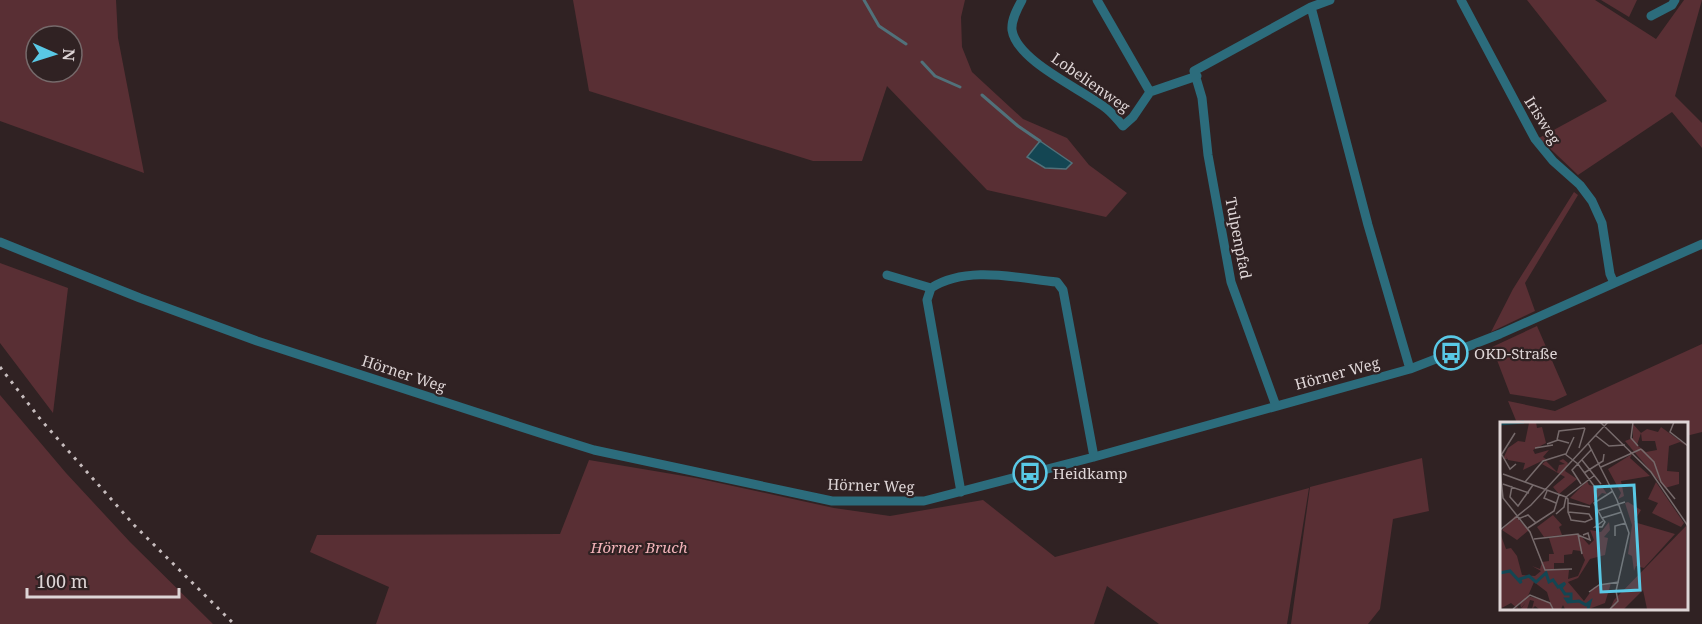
<svg xmlns="http://www.w3.org/2000/svg" width="1702" height="624" viewBox="0 0 1702 624" font-family="'Noto Serif',serif">
	<style>
		.green { fill: #592f34; fill-rule: evenodd }
		.water { fill: #144653; stroke: #51717a; stroke-width: 1.5 }
		.lines { fill: none; stroke-linecap: round; stroke-linejoin: round }
		.stream { stroke: #51717a; stroke-width: 3 }
		.minor { stroke: #2c6c7c; stroke-width: 9 }
		.rail { stroke: #c7bdbe; stroke-width: 3; stroke-dasharray: 3 6; stroke-linecap: butt }
		.labels { text-anchor: middle; dominant-baseline: central; stroke-width: 4.5; stroke-linejoin: round; paint-order: stroke }
		.street-label { font-size: 15px; fill: #ded5d6; stroke: #302223 }
		.poi-label { font-size: 15px; fill: #ded5d6; stroke: #302223; text-anchor: start }
		.park-label { font-size: 15px; font-style: italic; fill: #f2b3b9; stroke: #302223 }
		.inset-river { fill: none; stroke: #144653; stroke-width: 3 }
		.inset-road { fill: none; stroke: #766a6b; stroke-width: 1.5 }
		.view { fill: #59c8e5; fill-opacity: 0.15; stroke: #59c8e5; stroke-width: 3 }
		.inset-edge { fill: none; stroke: #ded5d6; stroke-width: 3 }
	</style>
	<rect width="100%" height="100%" fill="#302223"/>
	<path class="green" d="M0,0H116L118,38L144,173L0,121ZM36,36H72V72H36Z
		M573,0H965L961,17L962,47L972,72L1023,119L1067,138L1089,165L1127,193L1106,217L987,190L887,86L862,161H813L589,91Z
		M1527,0H1595L1656,39L1684,0H1702L1675,96L1702,123V148L1672,112L1578,175L1539,138L1607,101Z
		M1601,0H1637L1629,17Z
		M1574,192L1578,195L1525,283L1535,311L1491,332L1513,289Z
		M0,263L68,288L53,413L0,343Z
		M1537,326L1567,395L1554,401L1510,394L1492,347Z
		M1702,344V432L1686,436V423H1517L1508,401L1555,411Z
		M0,395L66,473L130,542L213,624H0Z
		M1422,458L1429,511L1393,519L1380,609L1368,624H1291L1310,487Z
		M589,460L696,478L834,508L890,516L983,500L1055,557L1309,488L1287,624H1159L1107,586L1094,624H376L389,587L310,552L317,535L560,534Z"/>
	<path class="water" d="M1040,141L1072,163L1066,169L1045,168L1027,157Z"/>
	<g class="lines">
		<path class="stream" d="M864,0L879,26L906,44
			M922,62L935,76L960,87
			M982,95L1018,126L1040,141"/>
		<path class="minor" d="M1022,0C1017,9 1011,20 1012,30C1017,62 1084,90 1107,109C1113,114 1118,120 1123,126L1133,117L1150,92L1197,76
			M1097,0L1150,92
			M1461,0L1535,139L1553,161L1580,185L1592,201L1602,223L1610,274L1614,283
			M1311,7L1368,225L1410,369
			M1651,16L1672,5L1675,0
			M0,242L140,298L257,341L549,436L594,450L832,501H924L1094,457L1410,369L1500,334L1702,244
			M887,275L931,288C967,265 1017,278 1057,282L1063,290L1094,457
			M931,288L927,300L961,492
			M1276,406L1231,282L1208,155L1202,98L1194,71L1311,7L1330,0"/>
		<path class="rail" d="M0,367L41,420L134,525L234,624"/>
	</g>
	<defs>
		<symbol id="bus-ring" viewBox="-11 -11 22 22"><circle r="9.5" fill="#302223" stroke="#59c8e5" stroke-width="1.5"/><path d="M-5-6H5V4H4V6H2V4H-2V6H-4V4H-5ZM-3.5-4V0h7V-4ZM-3.5 1.2v1.5H-2V1.2ZM2 1.2v1.5H3.5V1.2Z" fill="#59c8e5"/></symbol>
	</defs>
	<g fill-rule="evenodd">
		<use href="#bus-ring" x="1432" y="334" width="38" height="38"/>
		<use href="#bus-ring" x="1011" y="454" width="38" height="38"/>
	</g>
	<g class="labels">
		<g class="street-label">
			<text transform="translate(1091 82) rotate(35)">Lobelienweg</text>
			<text transform="translate(1543 120) rotate(58)">Irisweg</text>
			<text transform="translate(1239 238) rotate(79)">Tulpenpfad</text>
			<text transform="translate(404 373) rotate(18)">Hörner Weg</text>
			<text transform="translate(1337 373) rotate(-15)">Hörner Weg</text>
			<text transform="translate(871 485) rotate(2)">Hörner Weg</text>
		</g>
		<g class="poi-label">
			<text x="1474" y="353">OKD-Straße</text>
			<text x="1053" y="473">Heidkamp</text>
		</g>
		<g class="park-label">
			<text x="639" y="547">Hörner Bruch</text>
		</g>
	</g>
	<g transform="translate(1500 422)">
		<rect width="188" height="188" fill="#302223"/>
		<path d="M0,0H36L37,6L42,5L46,21L33,28L35,32L49,28L43,35L46,37L23,48L25,41L8,38L6,34L7,37H3L8,26L18,19L25,20L29,1ZM133,2L141,11L147,7L158,10L161,5L187,24L180,20L169,24L167,49L179,50V62L165,66L125,19L133,16ZM141,11L142,19H155L157,28L146,30L137,23ZM132,32L130,36L150,54L121,59L124,74L118,77L121,71L108,47ZM63,37L68,41L65,49L77,57L59,72L53,65L65,55L42,42L46,39L57,50L59,43L65,42L59,39ZM87,59L89,63L101,66L109,61L103,66L107,72L102,71L90,83L70,76ZM156,60L184,101L181,105L152,91L158,81L148,77ZM128,80L141,88L134,100L175,112L144,146L136,144L134,149L132,134L128,132L132,103L125,81ZM53,93L62,103L59,105L62,113L44,115L37,105ZM15,94L29,108L17,118L2,108ZM109,100L110,108L104,115L108,116L105,133L90,137L78,156L68,160L84,179L94,165L111,161L105,181L89,187H65L63,183L61,187H39L35,184L32,187L34,179L30,178L27,187H21L26,180L21,186L20,181L17,184L18,187L11,181L0,187V111L6,127L11,126L17,134L22,153L35,154L41,149L32,144L40,147L42,140L49,139V132H54L49,116L79,112L89,123L94,118L90,108L101,110ZM73,128L81,129L85,138L78,154L68,157L69,148L54,147V141H64V133L72,132ZM34,160L47,170L50,180L28,174ZM186,104L187,187H147L143,168L124,187H110L114,178Z" fill="#592f34" fill-rule="evenodd"/>
		<path class="inset-river" d="M0,2L24,0M0,151L10,149L21,161L20,157L29,154L36,160L46,151L49,160L53,158L58,165L65,161L61,166L65,172H71V177H66L68,180L79,179L86,183L90,180L88,187"/>
		<path class="inset-road" d="M100,0L151,50L188,104M133,0L131,16L138,24M174,0L170,10L188,24M95,13L109,24L125,23M57,18L59,9L85,6M88,21L117,78L129,111L116,169L118,179L110,187M47,22L58,18L69,21M35,26L53,23M79,26L85,6M141,27L154,40L161,60L175,77M66,32L74,15M2,33L10,47L16,42M0,35L15,11M82,38L101,62M101,45L141,27M0,47L3,76L30,110L45,148L72,147M84,51L103,39L104,32M3,52L66,75M25,60L43,39L65,32L78,42L97,68M3,62L29,71M81,62L72,48L92,27M12,64L10,75L18,84L33,63M47,69L44,76L56,81M113,69L94,81L96,85L102,96L122,90M66,75L68,77V90L70,95L71,98L85,100L92,97L89,92L68,90M66,75L95,53M68,81L90,85M97,89L125,80M56,92L64,85L66,75M102,96L105,100L102,105H95L103,99M18,97L28,93L36,101M28,106L54,89L59,73M0,108L31,83L108,0M78,113L90,118L88,111L83,113M115,114V104L126,101M34,117L78,112L82,132M89,170L99,163L119,160M13,187L30,173L50,181L53,187"/>
		<path class="view" d="M134,63L140,168L101,170L95,65Z"/>
		<rect width="188" height="188" class="inset-edge"/>
	</g>
	<g transform="translate(54 54) rotate(93)"><circle r="28" fill="#302223" stroke="#766a6b" stroke-width="1.5"/>
	<path d="M0-4.5L10 22L0 15L-10 22Z" fill="#59c8e5"/>
	<text y="-9" font-size="16" font-weight="bold" text-anchor="middle" fill="#ded5d6">N</text>
	</g>
	<path d="M27 588v9h152v-9" fill="none" stroke="#ded5d6" stroke-width="3"/>
	<text x="36" y="588" font-size="18" fill="#ded5d6" stroke="#302223" stroke-width="4.5" paint-order="stroke">100 m</text>
</svg>
